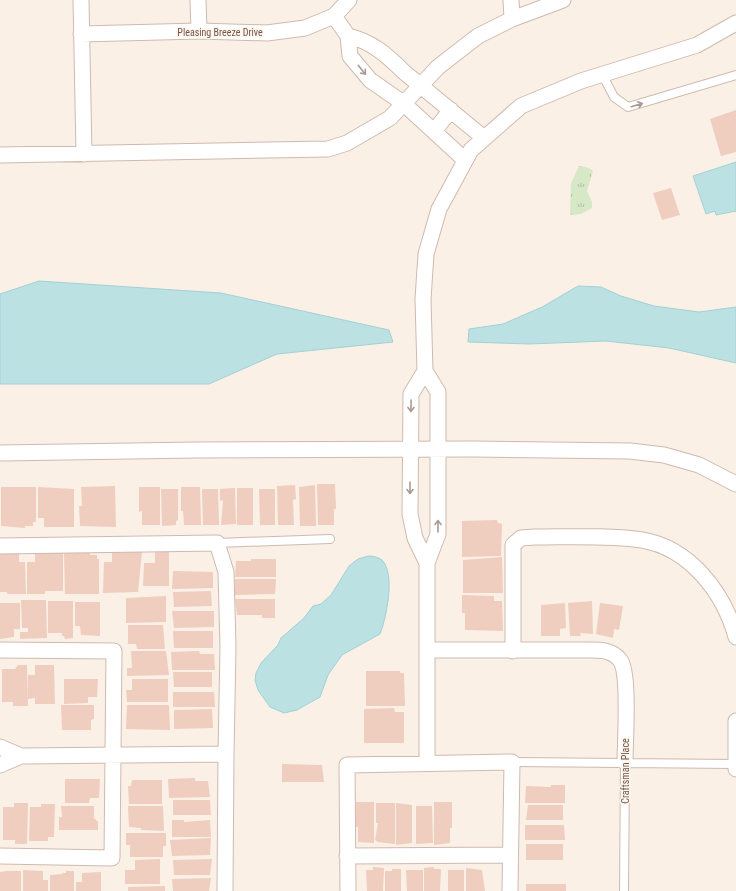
<svg xmlns="http://www.w3.org/2000/svg" width="736" height="891" viewBox="0 0 736 891" font-family="'Roboto Condensed',sans-serif">
	<style>
		.grass { fill: url(#grass-tufts) }
		.water { fill: #bbe1e3; stroke: #a2d1d4 }
		.building { fill: #efcdbf }
		.lines { fill: none; stroke-linecap: round; stroke-linejoin: round }
		.lane-casing { stroke: #cebaaf; stroke-width: 10 }
		.street-casing { stroke: #cebaaf; stroke-width: 17 }
		.lane { stroke: #fff; stroke-width: 8 }
		.street { stroke: #fff; stroke-width: 15 }
		.oneway { stroke: #aa9a94 }
		.labels { text-anchor: middle; dominant-baseline: central; stroke-width: 3; stroke-linejoin: round; paint-order: stroke }
		.street-label { font-size: 10px; fill: #72564c; stroke: #fef5ec }
	</style>
	<defs>
		<pattern id="grass-tufts" width="24" height="20" patternUnits="userSpaceOnUse"><rect width="24" height="20" fill="#d6e8c5"/><path d="M3 7l-1-3M5 7V3M7 7l1-3M15 17l-1-3M17 17v-4M19 17l1-3" fill="none" stroke="#b2bfa2"/></pattern>
	</defs>
	<rect width="100%" height="100%" fill="#fbf0e6"/>
	<path class="grass" d="M579,166L589,168L593,171L587,191L592,202V208L581,214L570,215L571,183Z"/>
	<path class="water" d="M736,162V211L716,215L715,211L706,214L693,176Z
		M39,281L221,293L389,330L393,342L277,354L209,384H0V294Z
		M578,286L601,287L621,296L654,306L699,312L736,307V363L669,348L606,341L529,344L468,342L469,329L503,324L542,307Z
		M368,556C373,556 378,557 382,560C396,574 386,619 380,634L342,655L328,675L320,697L297,710L284,713L270,707L258,690L255,680L256,673L261,663L278,645L281,638L304,618L313,606L321,604L331,595L349,566L358,559Z"/>
	<path class="building" d="M736,110V152L721,156L710,119Z
		M671,188L680,215L662,220L653,193Z
		M317,484H335L336,509H334V525H318Z
		M295,485L296,499L293,500L294,525H278L277,486Z
		M315,485L316,526H300L299,487Z
		M115,486L116,527L80,526L79,506H82L81,487Z
		M1,487H36V522H33V526H25V528L1,526Z
		M38,487L74,489V527H44V518H38Z
		M139,487H160V525H142V511L139,512Z
		M181,487H200L201,525H184L183,511H181Z
		M235,488L236,524L221,525L223,500L220,501V489Z
		M237,488H253V525H237Z
		M161,489H178V520L176,521V525L162,526Z
		M202,489H218L219,525H203Z
		M259,489H275V525H260Z
		M497,520L498,523L502,524L501,556L462,557V521Z
		M112,552H142L138,592L103,593L104,562H112Z
		M155,552H169V586H143L144,563H155Z
		M35,553H63V591H45V594H27V562H35Z
		M64,553H90V555H97V559H99V594H65Z
		M0,554H19V562H25L26,594H7V592H0Z
		M502,557L503,593H463V560Z
		M251,559H276V577H235L236,561H251Z
		M173,571L213,572V588L172,589Z
		M235,579H276L275,594L235,595Z
		M211,591L212,606L174,607L173,592Z
		M462,595L494,596V601H502L503,631L465,630V613H462Z
		M166,596V622L126,623V598Z
		M235,599H275V618H262V615H237Z
		M21,600H46L47,638L20,639V632H28V628H22Z
		M48,601H73V638L65,639L64,636H62V633H48Z
		M592,601L593,634L580,633L581,636H570L568,603Z
		M75,602H100V636L81,635L80,626H75Z
		M0,603H20V629H14V637L0,639Z
		M565,603L566,628L560,629V636H541V605Z
		M600,603L623,606L619,630L614,629L613,638L596,634Z
		M172,611H214V627L174,628Z
		M128,625H163L165,649H137L136,644H128Z
		M173,631H213V648H174Z
		M131,651H166L169,675L127,676V668H132Z
		M199,651L200,654H214L215,670H172L171,652Z
		M18,665H27L28,706H13V702H2V669H15Z
		M35,665H54L55,704H35V698L28,699V675H35Z
		M366,671H400V673H404L405,706H366Z
		M173,672H212V687H174Z
		M64,679H98L97,697H88V703L64,704Z
		M132,679H168V702H127L126,690H132Z
		M173,692H214L215,707H173Z
		M61,705H94V719L91,720V730H62Z
		M127,705H169L170,730L126,729Z
		M394,708L395,712H404V743H364V709Z
		M212,709L213,728L174,729V710Z
		M282,764L322,765L324,782H282Z
		M195,778V781H208L210,797L169,798L168,779Z
		M65,779H100L99,798H90L89,803H65Z
		M132,780H162V804H129L128,786H131Z
		M551,785H565V803H525L526,786L551,787Z
		M173,800H210L211,815H173Z
		M356,802H374V843L358,842V827H356Z
		M434,802H452V828H450V843L434,845Z
		M14,803H28L27,844H15V840H3V807H14Z
		M376,803H395V844L378,842L375,840L378,823H376Z
		M396,803L412,805V843L396,845Z
		M41,804H55L54,837H48V841H29L30,807H41Z
		M528,805H563V820H526Z
		M61,806H94V818L98,822V830H59V817H62Z
		M128,806H163L164,831L141,830V828L129,827Z
		M416,806H432L433,843L416,844Z
		M172,820H184V822L210,820L211,837H172Z
		M525,825H564L565,840H525Z
		M126,833H166V846H163V857H130V845H126Z
		M211,838L210,855L172,856L170,840Z
		M526,844H563V860H526Z
		M160,859V884H125V870H135V860Z
		M212,859L210,875H174L173,860Z
		M373,867L384,868L383,891H367L366,870H373Z
		M434,867V869H441L440,891H424V868Z
		M466,868L482,870L485,891H466Z
		M392,869H401V891H385V871H392Z
		M23,870L43,871V880H48V891H23Z
		M406,870H423V891H407Z
		M448,870H464V891H448Z
		M7,871H21V891H0V872Z
		M66,871H74V891H50V875L62,874V873H66Z
		M101,872V891H76V882H82V873Z
		M211,878L209,891H173L172,879Z
		M526,884H566V891H526Z
		M165,886V891H128V887Z"/>
	<g class="lines">
		<defs>
			<path id="lane" d="M602,74L614,97L628,107L736,75
				M217,543L330,539
				M512,762L735,764
				M624,891L625,762"/>
			<path id="street" d="M81,0L84,154
				M198,0L199,31
				M511,0L512,19
				M334,16L348,36L350,56L370,80L403,103L465,160
				M81,34L199,31L267,33L305,28L334,16L349,0
				M348,36C371,41 387,55 404,72L484,138
				M434,131L451,110
				M0,155L328,149L347,143L390,118L438,67L478,36L512,19L563,0
				M425,371L411,394L410,514L415,538L427,563
				M0,453L196,450L474,449L630,451L664,455L699,465L736,484
				M0,546L217,543L226,572L228,647L226,754
				M0,650L114,651L112,858L0,856
				M428,650H589C601,650 612,650 620,660C630,672 625,743 625,762
				M513,651V545L521,538L535,537C570,537 607,535 642,540C690,548 724,593 736,637
				M736,721V769
				M0,747L21,756L0,765
				M21,756L226,754L225,891
				M427,763V563L438,534V392L425,371L423,299L426,254L439,209L471,150L521,106L581,81L697,45L736,23
				M347,856L510,855
				M348,891L347,765L512,762L510,891"/>
		</defs>
		<use href="#lane" class="lane-casing"/>
		<use href="#street" class="street-casing"/>
		<use href="#lane" class="lane"/>
		<use href="#street" class="street"/>
	</g>
	<defs><path id="oneway-shaft" d="M-6 0H5M1.5-3L5.5 0L1.5 3" fill="none" stroke-width="1.6" stroke-linecap="round" stroke-linejoin="round"/></defs>
	<g class="oneway">
		<use href="#oneway-shaft" transform="translate(362 70) rotate(51)"/>
		<use href="#oneway-shaft" transform="translate(637 105) rotate(-16)"/>
		<use href="#oneway-shaft" transform="translate(411 406) rotate(91)"/>
		<use href="#oneway-shaft" transform="translate(410 488) rotate(90)"/>
		<use href="#oneway-shaft" transform="translate(438 526) rotate(-90)"/>
	</g>
	<g class="labels">
		<g class="street-label">
			<text x="220" y="32">Pleasing Breeze Drive</text>
			<text transform="translate(625 771) rotate(-90)">Craftsman Place</text>
		</g>
	</g>
</svg>
